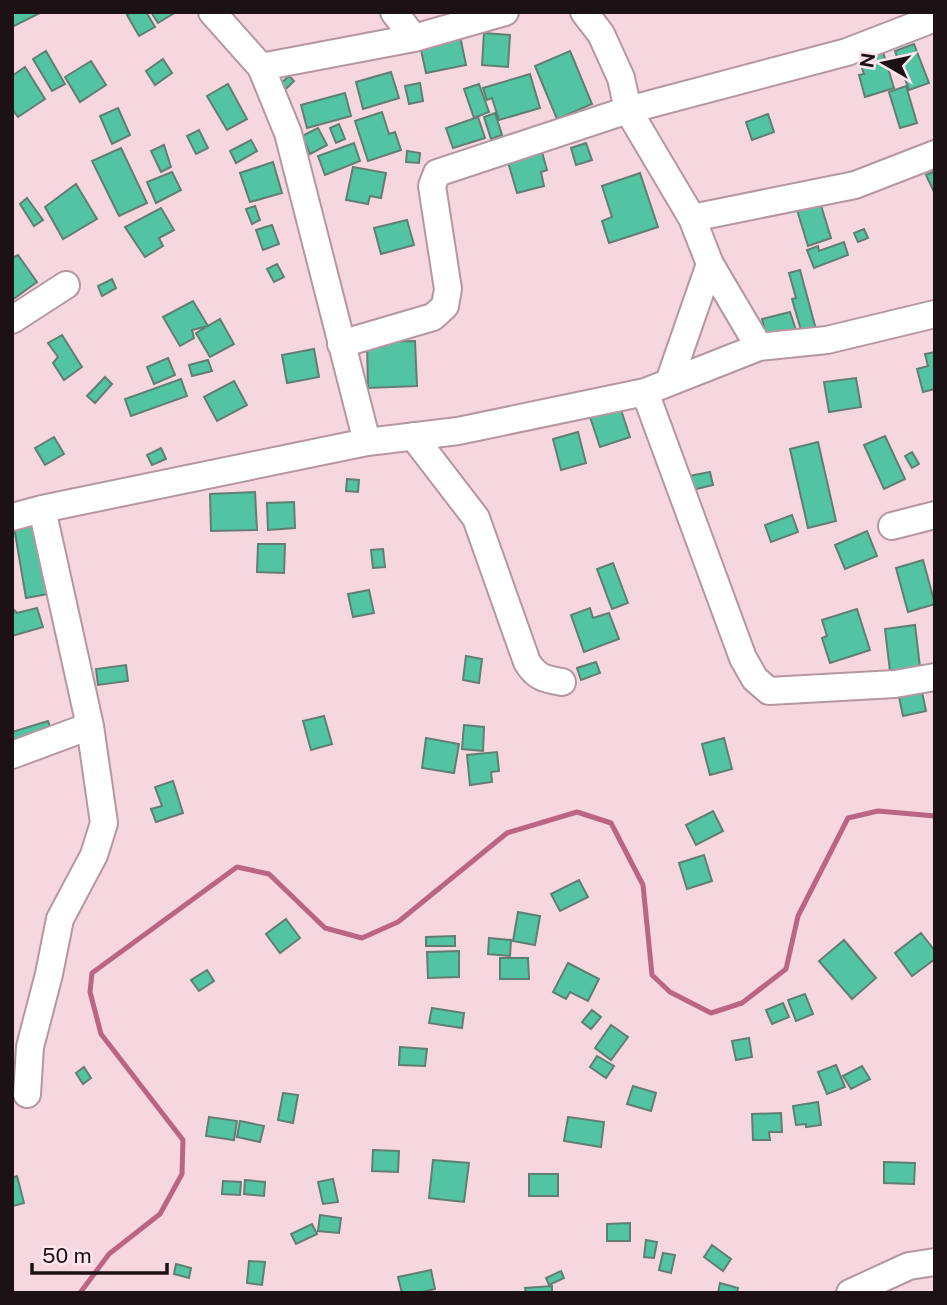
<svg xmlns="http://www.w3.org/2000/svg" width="947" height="1305" viewBox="0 0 947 1305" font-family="'Public Sans',sans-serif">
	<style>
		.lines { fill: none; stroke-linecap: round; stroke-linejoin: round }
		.stream { stroke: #ba6584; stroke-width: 5 }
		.building { fill: #53c4a2; stroke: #617e73; stroke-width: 2 }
		.minor-casing { stroke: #b597a1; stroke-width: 30 }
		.minor { stroke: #fff; stroke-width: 26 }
	</style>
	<rect width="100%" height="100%" fill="#f6d6df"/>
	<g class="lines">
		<path class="stream" d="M80,1293L109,1254L160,1214L182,1174L183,1140L101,1034L90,992L92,973L237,867L269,874L325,928L362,938L398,922L507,833L577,812L611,823L643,885L652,975L670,992L711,1013L742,1003L786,969L798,916L848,818L878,811L935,816"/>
	</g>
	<path class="building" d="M12,12H39L40,13L12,27Z
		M131,12H146L155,27L139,36L127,15Z
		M151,12H176L158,23Z
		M484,33L510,35L508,67L482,65Z
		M460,36L466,65L426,73L420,45Z
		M914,44L929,83L909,90L895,51Z
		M46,51L65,84L52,91L33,59Z
		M570,51L592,104L557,119L535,66Z
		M883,52L894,88L865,97L859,75L864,74L859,60Z
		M163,59L172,73L155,85L146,71Z
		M91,61L106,85L80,102L65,77Z
		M25,67L45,99L18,117L12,109V76Z
		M391,72L399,98L363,109L356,82Z
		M530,74L540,108L499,120L492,98L487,100L483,88Z
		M289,76L294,81L286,89L280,84Z
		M420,83L423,101L409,104L405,86Z
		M228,84L247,119L227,130L207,96Z
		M479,84L489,112L474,118L464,89Z
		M906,86L917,123L900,128L889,92Z
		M345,93L351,116L307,128L301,105Z
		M118,108L130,135L112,144L100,116Z
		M382,112L389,134L395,132L401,150L368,161L355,121Z
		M495,113L502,135L491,139L484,117Z
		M768,114L774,132L752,140L746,122Z
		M478,117L485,138L453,148L446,128Z
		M339,124L345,139L336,143L330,128Z
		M318,128L327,145L310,154L302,136Z
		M199,130L208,148L196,154L187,136Z
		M251,140L257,151L236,163L230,151Z
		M354,143L360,161L325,175L318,156Z
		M586,143L592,160L576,165L571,148Z
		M164,145L171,167L161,172L151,151Z
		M121,148L147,203L119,216L92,161Z
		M407,151L420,153L419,163L406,162Z
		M542,152L547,170L541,172L544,186L517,193L508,162Z
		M273,162L282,193L250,202L240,173Z
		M353,167L386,173L381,198L370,196L368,204L346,200Z
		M935,171V194L926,175Z
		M172,172L181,190L156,203L147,182Z
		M640,173L658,227L609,243L602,221L612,217L602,186Z
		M76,184L97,219L63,239L45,207Z
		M27,198L43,220L34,226L20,204Z
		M820,202L831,238L808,246L797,210Z
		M255,206L260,220L252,224L246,209Z
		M161,208L174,230L159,238L163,246L145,257L125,227Z
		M407,220L414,245L381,254L374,228Z
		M272,225L279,244L263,250L256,230Z
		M864,229L868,238L858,242L854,233Z
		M844,242L848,255L814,268L807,250L818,246L819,251Z
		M18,255L37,282L12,300V258Z
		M277,264L284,277L274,282L267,269Z
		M800,270L817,333L803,337L792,299L796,298L789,273Z
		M112,279L116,288L102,296L98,286Z
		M193,301L208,326L192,330L194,338L180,346L163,317Z
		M790,312L796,330L767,338L762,319Z
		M220,319L234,344L210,357L196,333Z
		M62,335L82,367L64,380L53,363L58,357L48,343Z
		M415,341L417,386L368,388L367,342Z
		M314,349L319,377L287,383L282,355Z
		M935,352V389L923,392L917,369L928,366L925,354Z
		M168,358L175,375L154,384L147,367Z
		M208,360L212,371L192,376L189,365Z
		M105,377L112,384L95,403L87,396Z
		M856,378L861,407L829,412L824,382Z
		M181,379L187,396L131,416L125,399Z
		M234,381L247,405L217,421L204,397Z
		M620,407L630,437L600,447L590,417Z
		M578,432L586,463L561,470L553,439Z
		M885,436L905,479L884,489L864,445Z
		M54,437L64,454L45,465L35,448Z
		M818,442L836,521L808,528L790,449Z
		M161,448L166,459L152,465L147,455Z
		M912,452L919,464L912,468L905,456Z
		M710,472L713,485L692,490L689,476Z
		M347,479L359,480L358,492L346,491Z
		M255,492L257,530L211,531L210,494Z
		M294,502L295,528L268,530L267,503Z
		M792,515L798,532L771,542L765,525Z
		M35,517L48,594L26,598L13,521Z
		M867,531L877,556L845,569L835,545Z
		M258,544H285L284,573L257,572Z
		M383,549L385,567L373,568L371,550Z
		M923,560L935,604L908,612L896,568Z
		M613,563L628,603L612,609L597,569Z
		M369,590L374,613L353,617L348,594Z
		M37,608L43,627L12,636V610H14L17,613Z
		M590,608L593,618L609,613L619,639L584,652L571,615Z
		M857,609L870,650L830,663L822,638L827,636L822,620Z
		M915,625L920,667L890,671L885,629Z
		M466,656L482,659L479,683L463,680Z
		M596,662L600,673L581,680L577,668Z
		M126,665L128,681L98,685L96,669Z
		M921,687L926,711L903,716L898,692Z
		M324,716L332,744L311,750L303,721Z
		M48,721L53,736L12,748V732Z
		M464,725L484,727L483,751L462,749Z
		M426,738L459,744L454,773L422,768Z
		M724,738L732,769L710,775L702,744Z
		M497,752L499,771L491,772L492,782L470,785L467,755Z
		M173,781L183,813L156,822L151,809L162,806L155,787Z
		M713,811L723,831L696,845L686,825Z
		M704,855L712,881L687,889L679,863Z
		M579,880L588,897L560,911L551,894Z
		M518,912L540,916L535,945L513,941Z
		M286,919L300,938L280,953L266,934Z
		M921,933L935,951V959L912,976L895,953Z
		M455,936V946H426V937Z
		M489,938L511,940L510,956L488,954Z
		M844,940L876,978L852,999L819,961Z
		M459,951V977L428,978L427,952Z
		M500,958H528L529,979H500Z
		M568,963L599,979L588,1001L570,992L566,999L553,992Z
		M207,970L214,981L199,991L191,980Z
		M805,994L813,1014L796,1021L788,1000Z
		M783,1003L789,1017L772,1024L766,1010Z
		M432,1008L464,1013L462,1028L429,1023Z
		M592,1010L601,1017L591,1029L582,1022Z
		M611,1025L628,1037L611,1060L595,1048Z
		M749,1038L752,1057L736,1060L732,1041Z
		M400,1047L427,1049L425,1066L399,1065Z
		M597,1056L614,1066L606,1078L590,1067Z
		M836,1065L845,1087L827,1094L818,1072Z
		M862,1066L870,1079L851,1089L843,1076Z
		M84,1067L91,1078L83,1084L76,1073Z
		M633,1086L656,1093L651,1111L627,1104Z
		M283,1093L298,1095L293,1123L278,1120Z
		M818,1102L821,1125L806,1127V1124L796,1125L793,1106Z
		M781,1113L782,1132H769L770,1140H753L752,1114Z
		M209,1117L237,1121L234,1140L206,1136Z
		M568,1117L604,1122L601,1147L564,1141Z
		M240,1121L264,1126L260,1142L237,1137Z
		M373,1150L399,1151L398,1172L372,1171Z
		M433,1160L469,1163L464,1202L429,1198Z
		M884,1162L915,1163L914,1184L884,1183Z
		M529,1174H558V1196H529Z
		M17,1176L24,1203L13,1206L12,1178Z
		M333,1179L338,1202L323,1204L318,1182Z
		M245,1180L265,1182L264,1196L244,1194Z
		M223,1181L241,1182L240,1195L222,1194Z
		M320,1215L341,1218L339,1233L318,1231Z
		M630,1223V1241H607V1224Z
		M312,1224L317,1234L296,1244L291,1234Z
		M646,1240L657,1242L654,1258L644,1257Z
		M712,1245L731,1259L723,1271L704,1257Z
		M663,1253L675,1255L671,1273L659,1270Z
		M249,1261L265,1262L262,1285L247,1283Z
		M176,1264L191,1268L189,1278L174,1274Z
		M431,1270L435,1289L418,1293H402L398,1277Z
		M561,1271L564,1278L549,1285L546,1278Z
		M720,1283L738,1288L737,1293H718Z
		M552,1286V1293H526L525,1288Z"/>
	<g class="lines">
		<defs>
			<path id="minor" d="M212,12L261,67L288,133L367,442
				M394,12L414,38
				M584,12L601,34L621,78L628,110L692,218L710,264L759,347
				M261,67L414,38L505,12
				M692,218L855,185L935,154
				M12,320L66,285
				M341,344L433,317L445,306L448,289L432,186L437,173L628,110L847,52L935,18
				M669,382L710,264
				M645,392L743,658L755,679L769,691L895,684L935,677
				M413,436L476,518L527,662C536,677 544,679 562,682
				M12,517L42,509L367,442L458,431L645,392L759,347L827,340L935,314
				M892,526L935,515
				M12,755L90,726
				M27,1094L30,1047L49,974L60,919L94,855L104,823L90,726L42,509
				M850,1293L909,1266L935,1262"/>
		</defs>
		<use href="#minor" class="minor-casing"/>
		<use href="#minor" class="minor"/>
	</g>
	<rect width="947" height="1305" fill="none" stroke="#1c1115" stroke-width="28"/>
	<g transform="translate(884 63) rotate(279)" stroke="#ffe5ed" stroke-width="5" paint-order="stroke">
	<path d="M0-5L12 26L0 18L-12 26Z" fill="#1c1115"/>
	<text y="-10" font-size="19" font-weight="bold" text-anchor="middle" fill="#1c1115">N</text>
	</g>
	<path d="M32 1263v10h135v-10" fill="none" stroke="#1c1115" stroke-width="3.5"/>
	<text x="42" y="1263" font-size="21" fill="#1c1115" stroke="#ffe5ed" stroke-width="5" paint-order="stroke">50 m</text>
</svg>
